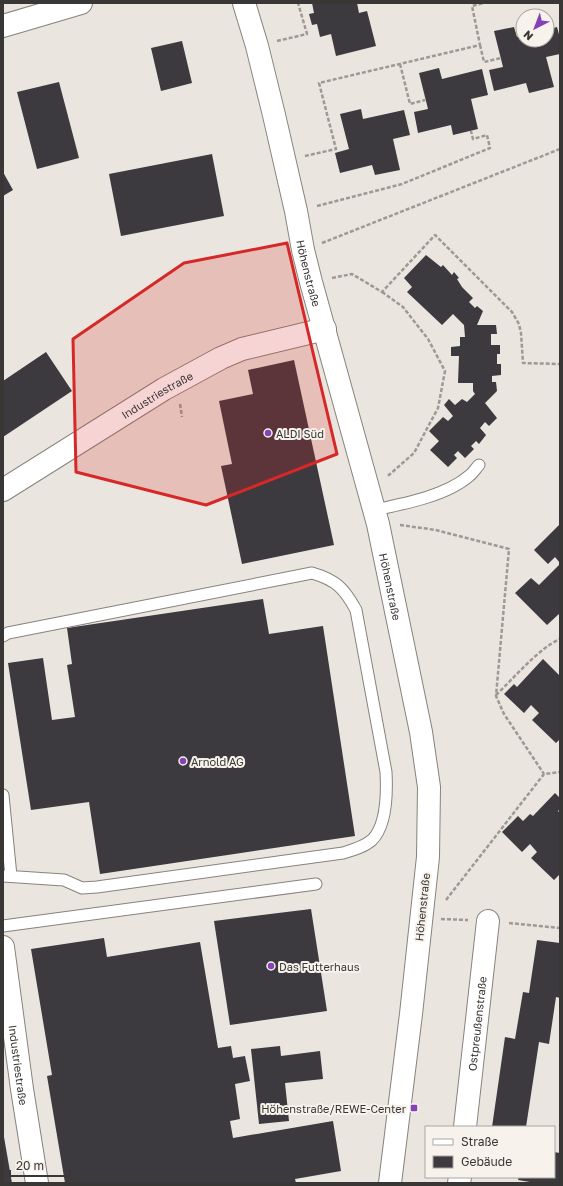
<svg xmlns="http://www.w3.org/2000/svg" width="563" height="1186" viewBox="0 0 563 1186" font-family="'Golos Text',sans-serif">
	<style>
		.building { fill: #3c393f }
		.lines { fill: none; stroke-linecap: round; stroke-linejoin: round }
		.lane-casing { stroke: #87837c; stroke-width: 13 }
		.street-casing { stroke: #87837c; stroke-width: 24 }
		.secondary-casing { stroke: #87837c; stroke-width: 24 }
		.path { stroke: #9d9a95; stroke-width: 2.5; stroke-dasharray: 4 2; stroke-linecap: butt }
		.lane { stroke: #fff; stroke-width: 11 }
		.street { stroke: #fff; stroke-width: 22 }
		.secondary { stroke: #fff; stroke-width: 22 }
		.marked { fill: #d62828; fill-opacity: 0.2; stroke: #d62828; stroke-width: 3; stroke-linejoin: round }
		.poi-dot { fill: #8442b7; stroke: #f7f2eb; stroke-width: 1.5 }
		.labels { text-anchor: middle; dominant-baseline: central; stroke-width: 4; stroke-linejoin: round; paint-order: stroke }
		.street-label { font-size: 11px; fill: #393735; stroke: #f7f2eb }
		.poi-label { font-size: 11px; fill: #393735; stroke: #f7f2eb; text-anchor: start }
	</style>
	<rect width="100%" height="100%" fill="#eae5de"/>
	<path class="building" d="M312,3H357L359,13L367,11L376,46L336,56L331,34L320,37L317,24L312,25L309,14L314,13Z
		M514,27L517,37L523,35V40H547V30L557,27L560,38V54L546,57L554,87L529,93L526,83L494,91L489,70L503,67L494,31Z
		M182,41L192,83L161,91L151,48Z
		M439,68L442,79L482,69L488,95L471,99L478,129L453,135L451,125L418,133L414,112L428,109L419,73Z
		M59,82L79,158L37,169L17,92Z
		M361,109L363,119L404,110L410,135L393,139L400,170L375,175L372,165L340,173L335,153L349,149L340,114Z
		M212,154L224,216L121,236L109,174Z
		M3,172L13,190L3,196Z
		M426,255L441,267L443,265L452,275L454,272L459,278L457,279L462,287L473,298L469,302L475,308L477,306L483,311L477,325H496L497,334H491V345H500V354H497V364H501V375L492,376V382H496L497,391L485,403L497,418L489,426L485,422L480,428L486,435L479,444L476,441L471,446L474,449L465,458L458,451L454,455L457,458L448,467L430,450L439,441L429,431L443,417L448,421L453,416L444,405L449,399L455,405L462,399L467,402L475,394L473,391V383H458L459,356H451V347L460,346V337H465L464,325L453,314L442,325L407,292L412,287L404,278Z
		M46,352L72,391L3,437V381Z
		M294,360L334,545L242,564L221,466L232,464L219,401L253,394L248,370Z
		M560,524V563L555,557L548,564L534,550Z
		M560,564V613L547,625L515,593L531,578L539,585Z
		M263,599L269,634L323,626L355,836L100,874L89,802L31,810L8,663L43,658L52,720L75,717L67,665L72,664L67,628Z
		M543,659L560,676V739L556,743L532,720L539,713L531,705L524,713L504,694L514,684L517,687Z
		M555,793L560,798V809L558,811L560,813V874L554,880L531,858L537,852L530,844L522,852L502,832L518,816L523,821L530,814L533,816Z
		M311,909L327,1011L230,1025L214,921Z
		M104,938L107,957L200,942L218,1048L231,1046L233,1058L245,1056L250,1081L235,1084L240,1119L230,1121L233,1138L333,1121L341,1171L295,1179L296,1183H65L47,1076L52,1075L31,949Z
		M537,940L560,943V998L556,997L549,1044L539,1042L526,1127H492L505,1037L515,1039L523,992L529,993Z
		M280,1046L281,1056L320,1051L323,1079L285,1083L289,1121L259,1124L251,1049Z
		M3,1137H4L12,1183H3Z
		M554,1152L560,1153V1183H536L518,1180L519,1177H554Z"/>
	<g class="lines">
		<defs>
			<path id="lane" d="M374,510C403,504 446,496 469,476C473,473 476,468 479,465
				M3,636L8,633L312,573C336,580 344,588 356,610L386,772C387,791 387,825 372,840C364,847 353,850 343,853L97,887L82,888L64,880L3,876
				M3,795L11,876
				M3,926L316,884"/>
			<g id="street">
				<path d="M3,26L81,3"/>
				<path id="s1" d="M3,490L164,389L221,358L242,349L325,329"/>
				<path id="s2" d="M3,947L22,1089L37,1183"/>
				<path id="s3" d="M465,1127L488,921"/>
				<path d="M459,1183L460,1177"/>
			</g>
			<g id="secondary">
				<path id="s4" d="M244,3L257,46L274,115L296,211L303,250L311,282L378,524L421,732L429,787L428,857L411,1014L390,1183"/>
			</g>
		</defs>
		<use href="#lane" class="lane-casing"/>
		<use href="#street" class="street-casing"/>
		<use href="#secondary" class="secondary-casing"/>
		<path class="path" d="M277,41L307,34L298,3
			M480,45L484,62L501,58
			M400,64L410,104L425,100
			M305,156L336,149L319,83L480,45L472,6L484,3
			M317,206L402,184L490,148L487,135L473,139L471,131
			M322,243L560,149
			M332,278L352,274L382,292L435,235L512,312L519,324L521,333L523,363L560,364
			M382,292L403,307L428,339L445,371L438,408L414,453L389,475H386
			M180,404L182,417
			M400,525L436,530L509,549L496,696L504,714L544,774
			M496,695C513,679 539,648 560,639
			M446,900L544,774L560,772
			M441,919L468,920
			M509,923L560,928"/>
		<use href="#lane" class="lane"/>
		<use href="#street" class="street"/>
		<use href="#secondary" class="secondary"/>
	</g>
	<path class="marked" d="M287,243L337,454L206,505L76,472L73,339L184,263Z"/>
	<g class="poi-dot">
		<circle cx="268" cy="433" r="4"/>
		<circle cx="183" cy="761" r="4"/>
		<circle cx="271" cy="966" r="4"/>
		<rect x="410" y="1104" width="8" height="8" rx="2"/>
	</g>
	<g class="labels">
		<g class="street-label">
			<text stroke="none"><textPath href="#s4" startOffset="278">Höhenstraße</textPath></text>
			<text stroke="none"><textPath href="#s1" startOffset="181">Industriestraße</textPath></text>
			<text stroke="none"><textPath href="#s4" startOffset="602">Höhenstraße</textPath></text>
			<text transform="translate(422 907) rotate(-84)">Höhenstraße</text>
			<text stroke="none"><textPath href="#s3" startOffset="104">Ostpreußenstraße</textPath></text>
			<text stroke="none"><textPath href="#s2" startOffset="119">Industriestraße</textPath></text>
		</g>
		<g class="poi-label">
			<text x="276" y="433">ALDI Süd</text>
			<text x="191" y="761">Arnold AG</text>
			<text x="279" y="966">Das Futterhaus</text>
			<text x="406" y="1108" text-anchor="end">Höhenstraße/REWE-Center</text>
		</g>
	</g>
	<rect width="563" height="1186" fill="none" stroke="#393735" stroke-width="8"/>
	<rect x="425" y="1126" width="130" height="52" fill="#f7f2eb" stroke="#aba7a2"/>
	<rect x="433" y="1139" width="20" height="6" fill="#ffffff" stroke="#aba7a2"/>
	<text x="461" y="1146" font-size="12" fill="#393735">Straße</text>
	<rect x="433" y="1156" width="20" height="12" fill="#3c393f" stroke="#aba7a2"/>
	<text x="461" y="1166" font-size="12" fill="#393735">Gebäude</text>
	<g transform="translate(535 28) rotate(222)"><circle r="19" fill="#f7f2eb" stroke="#aba7a2"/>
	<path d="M0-3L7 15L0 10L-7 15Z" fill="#8442b7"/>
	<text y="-6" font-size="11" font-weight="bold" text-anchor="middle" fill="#393735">N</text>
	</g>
	<path d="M10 1170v6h60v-6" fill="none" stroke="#393735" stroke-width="2"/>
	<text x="16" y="1170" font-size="12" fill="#393735" stroke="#f7f2eb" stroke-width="3" paint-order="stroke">20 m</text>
</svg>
